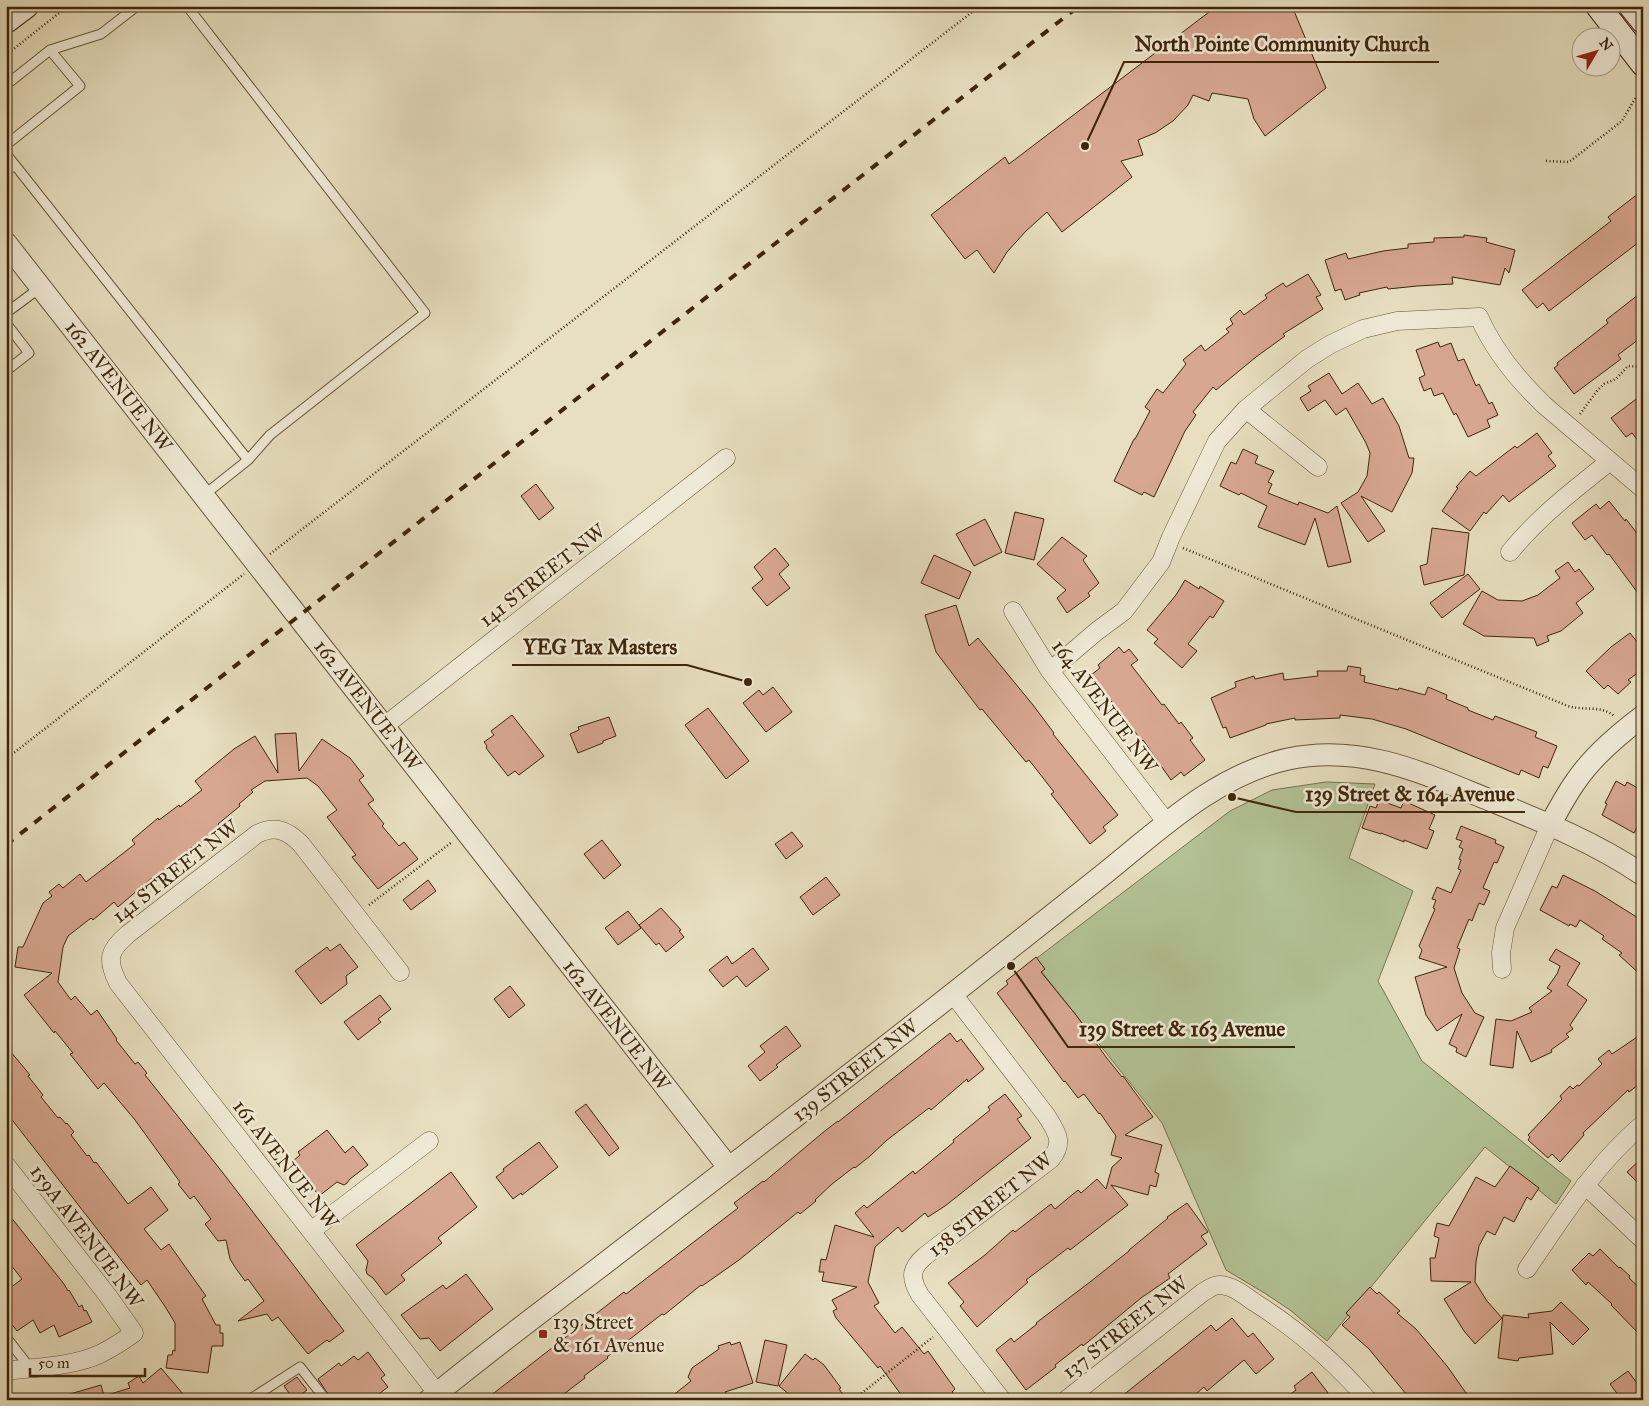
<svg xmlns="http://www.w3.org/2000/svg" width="1649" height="1406" viewBox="0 0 1649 1406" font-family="'IM FELL Great Primer',serif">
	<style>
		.green { fill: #b3c295; stroke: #79744f }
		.building { fill: #d8a792; stroke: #3f2509 }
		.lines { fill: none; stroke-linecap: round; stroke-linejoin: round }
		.service-casing { stroke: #695437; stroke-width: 11 }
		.minor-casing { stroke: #695437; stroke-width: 19 }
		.tertiary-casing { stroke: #695437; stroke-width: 23 }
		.secondary-casing { stroke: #3f2509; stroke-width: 26 }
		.path { stroke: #3f2509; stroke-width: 2.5; stroke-dasharray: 1 2.5; stroke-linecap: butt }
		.service { stroke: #efead6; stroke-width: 9 }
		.minor { stroke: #efead6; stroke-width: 18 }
		.tertiary { stroke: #efead6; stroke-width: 21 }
		.secondary { stroke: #efead6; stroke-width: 24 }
		.rail { stroke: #3f2509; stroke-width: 4; stroke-dasharray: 9 9; stroke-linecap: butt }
		.poi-dot { fill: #8f2418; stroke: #efead6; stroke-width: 2 }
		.labels { text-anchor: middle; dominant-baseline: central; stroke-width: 5; stroke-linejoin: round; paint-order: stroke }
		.street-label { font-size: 20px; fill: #3f2509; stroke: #efead6 }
		.poi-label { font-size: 20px; fill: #3f2509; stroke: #efead6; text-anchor: start }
		.leader { fill: none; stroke: #3f2509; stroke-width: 2 }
		.callout-dot { fill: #3f2509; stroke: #efead6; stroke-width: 2 }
		.callout-label { font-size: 21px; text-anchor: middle; font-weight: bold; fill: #3f2509; stroke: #efead6; stroke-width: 5; stroke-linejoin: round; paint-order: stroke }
	</style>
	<rect width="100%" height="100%" fill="#e7dfc0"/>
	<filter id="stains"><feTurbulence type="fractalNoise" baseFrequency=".004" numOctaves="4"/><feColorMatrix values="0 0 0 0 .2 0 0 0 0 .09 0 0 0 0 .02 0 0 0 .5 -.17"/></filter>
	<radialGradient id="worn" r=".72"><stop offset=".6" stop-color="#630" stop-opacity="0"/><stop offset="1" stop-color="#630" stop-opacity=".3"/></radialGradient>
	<path class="green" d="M1326,782L1375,784L1349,858L1413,891L1378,981L1422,1061L1571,1181L1556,1204L1485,1147L1327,1341L1290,1310L1266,1294L1226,1270L1162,1123L1033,961L1230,811L1272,790Z"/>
	<path class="building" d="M1217,6H1292L1326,88L1265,136L1254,119L1248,99L1212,93L1209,101L1193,95L1188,105L1173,121L1155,133L1138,140L1143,155L1121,161L1132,177L1062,232L1047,212L1026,231L1007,252L994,273L977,250L965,259L931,215L1005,157L1009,164Z
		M1643,190V239L1549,311L1543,303L1537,308L1522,290L1611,221L1608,217Z
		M1464,235L1487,238L1486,242L1515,250L1509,273L1505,268L1500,285L1452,277L1453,284L1417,286L1388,289L1387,287L1359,293L1360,295L1345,300L1341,289L1335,291L1325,260L1346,253L1348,259L1383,251L1408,248V244L1434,242V238L1464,237Z
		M1308,274L1321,295L1316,297L1323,309L1283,334L1285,336L1256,357L1216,390L1213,387L1193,412L1196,415L1185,431L1154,497L1144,492L1142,495L1114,481L1134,439H1135L1150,411L1145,407L1157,389L1163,393L1186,364L1183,360L1201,345L1205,351L1229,332L1226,329L1233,324L1230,319L1240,310L1244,315L1267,298L1265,295L1283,283L1286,287Z
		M1643,291V336L1618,355L1621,359L1574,394L1554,368L1558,365L1557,363L1608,323L1606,320Z
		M1438,342L1440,347L1451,343L1458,361L1464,359L1476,386L1479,384L1489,404L1492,402L1498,415L1487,420L1490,427L1468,437L1456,413L1454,415L1443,393L1434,396L1431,388L1424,391L1419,378L1425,375L1416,350Z
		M1329,373L1342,394L1358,383L1372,404L1383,398L1399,426L1409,458H1414L1412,473L1392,512L1361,496L1385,531L1368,542L1341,503L1358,492L1367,476L1370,453L1366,443L1346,408L1336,415L1325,400L1308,411L1300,398L1311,391L1308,386Z
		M1643,394V447L1632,433L1626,437L1611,418Z
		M1537,433L1552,453L1548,456L1556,466L1509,502L1503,495L1486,514L1484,512L1470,531L1442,511L1458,488L1456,487L1470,471L1476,476L1515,446L1517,448Z
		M1243,449L1258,456L1255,463L1274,471L1268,482L1272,484L1268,493L1298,505L1299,502L1328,513L1337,506L1351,562L1328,567L1315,518L1305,545L1258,527L1267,506L1241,493L1239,495L1220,486L1231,462L1236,464Z
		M536,484L554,508L539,520L521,496Z
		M1609,501L1625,521L1626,519L1643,541V600L1609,554L1607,555L1592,535L1585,540L1572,523L1596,504L1600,509Z
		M1015,512L1044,519L1034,560L1005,553Z
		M985,519L1002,552L974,566L956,534Z
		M1432,528L1469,533L1464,575L1424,585L1420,566L1427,564Z
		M1062,537L1087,556L1083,560L1099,583L1088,593L1090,596L1067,613L1057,598L1066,590L1037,564Z
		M775,548L789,565L779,574L790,588L767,606L752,588L763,579L754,567Z
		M934,555L971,572L959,599L921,583Z
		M1568,562L1575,572L1579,569L1594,589L1576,603L1583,613L1561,631L1547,636L1549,641L1537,646L1534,638L1484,636L1463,624L1482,591L1498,600L1522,601L1538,595L1560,578L1555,571Z
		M1468,574L1480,589L1442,618L1430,603Z
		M1185,580L1199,589L1200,586L1224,601L1213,618L1210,616L1188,644L1197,651L1182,668L1154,643L1158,639L1147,630L1176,595Z
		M956,605L969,646L978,638L1033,705L1054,733L1053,734L1118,815L1103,827L1106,831L1090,844L1051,794L1054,792L1029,760L1026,762L982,709L980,710L936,652L925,615Z
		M1630,633L1643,649V669L1628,680L1631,682L1618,694L1608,685L1604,689L1586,671L1611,647Z
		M1119,647L1124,653L1129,649L1138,660L1131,665L1162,705L1164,704L1179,724L1181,722L1193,738L1190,740L1205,760L1184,776L1181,772L1171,780L1143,740L1142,741L1091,675L1100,668L1098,665Z
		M1348,666L1361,668L1360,675L1365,676L1364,682L1398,690L1399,688L1425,695L1428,687L1447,695L1446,699L1468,708V710L1493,720L1495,716L1537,732L1535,737L1557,746L1548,768L1543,766L1539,778L1521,770L1519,775L1406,729L1372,719L1340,715V718L1295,720V718L1266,724V725L1230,738L1226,727L1223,728L1211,698L1236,687L1235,682L1254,676L1255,679L1283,673L1284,680L1318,676L1317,671H1347Z
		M773,687L792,712L766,732L743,703L759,690L763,695Z
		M708,708L749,761L726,779L685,725Z
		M512,715L544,756L519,775L515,771L508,776L486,748L487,746L484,742L494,735L491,731Z
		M609,717L616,736L603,741V743L578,753L570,734L579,730L578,727Z
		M296,733L299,771L322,739L350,758L364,776L359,780L374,800L368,804L384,824L382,826L399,846L404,842L418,859L378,889L352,857L356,855L327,817L337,810L318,786L307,778L265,781L251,790L253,792L239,804L240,806L218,824L220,827L205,839L193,849L192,847L154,878L153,877L118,907L114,902L93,920L91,918L68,936L63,947L58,982L71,1000L75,996L91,1015L97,1010L117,1039L116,1040L135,1064L138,1062L147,1073L145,1075L223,1173L344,1331L329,1342L327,1340L308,1354L278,1317L272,1321L267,1314L238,1321L264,1301L248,1279L245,1281L235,1267L230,1259L226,1240L218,1241L205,1224L211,1219L194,1196L190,1199L178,1184L180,1182L135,1120L104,1083L98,1089L70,1054L73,1053L55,1031L54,1033L24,995L52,973L15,967L18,947H23L43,903L52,896L49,892L59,884L63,888L80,874L86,882L135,844L132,840L158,818L159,820L179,805L180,807L202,790L195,781L234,749L255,736L278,773L275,734Z
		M1616,781L1625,786L1627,782L1643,791V816L1634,833L1602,815L1607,804L1605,803Z
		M1379,800L1401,808L1404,801L1435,815L1429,829L1434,831L1427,849L1404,840V842L1381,833V834L1362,828L1370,806L1376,808Z
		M1461,826L1496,840L1495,843L1504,847L1497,863L1494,862L1483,888L1490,891L1484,905L1479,903L1472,921L1469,919L1457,948L1460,949L1454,968L1462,993L1475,1013L1484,1017L1466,1057L1456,1052L1457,1048L1449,1044L1462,1014L1437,1031L1426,1015L1415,977L1447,967L1419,958L1422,950L1419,946L1435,909L1433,908L1436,900L1432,899L1437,887L1451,893L1461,870L1458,869L1461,860L1459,859L1463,849L1459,847L1462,841L1456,839Z
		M792,832L803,846L786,859L775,844Z
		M602,840L621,865L604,879L584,854Z
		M1563,875L1595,891L1643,921V977L1619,955L1622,953L1602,939L1604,936L1580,920L1576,927L1570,924L1569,926L1540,910L1552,886L1557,888Z
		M826,877L840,895L813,915L800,897Z
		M428,880L436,891L411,910L403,900Z
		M661,908L681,930L679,931L684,937L666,952L659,943L656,945L639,925Z
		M628,911L641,928L618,945L605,928Z
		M340,944L358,967L346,976L347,984L321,1004L295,971L327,947L330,951Z
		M753,948L769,969L746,987L737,976L723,987L709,970L727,956L732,964Z
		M1556,949L1580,963L1567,985L1587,1000L1570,1025L1573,1029L1566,1034L1569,1037L1551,1050L1552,1052L1531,1062L1517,1031L1513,1068L1490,1065L1496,1019L1511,1021L1532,1012L1529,1008L1552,991L1547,988L1557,974L1560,966L1549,960Z
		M1036,957L1045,969L1041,972L1076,1015L1106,1057L1122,1077L1123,1076L1153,1117L1125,1135L1162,1145L1155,1172L1159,1174L1156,1187L1150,1185L1148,1195L1111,1185L1128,1205L1070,1250L1068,1248L1026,1280L1028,1282L977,1327L960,1306L964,1302L948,1283L985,1255L1013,1230L1015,1232L1051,1204L1055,1209L1078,1190L1081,1193L1097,1179L1106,1189L1112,1167L1122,1158L1111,1155L1116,1136L1100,1113L1099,1114L1084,1094L1078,1098L1065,1081L1064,1082L997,993L1008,984L1006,981Z
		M510,986L525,1005L509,1018L494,999Z
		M380,995L391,1009L378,1019L381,1022L358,1040L344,1022Z
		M786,1026L801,1046L776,1065L778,1067L760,1081L748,1066L765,1052L760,1046Z
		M950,1033L957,1042L961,1039L984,1069L968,1082L967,1079L931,1110L929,1108L887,1140L870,1156L855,1168L854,1167L832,1184L815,1200L816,1201L800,1214L798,1212L739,1260L702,1286L701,1285L664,1315L662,1314L607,1357L608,1358L584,1376L585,1378L556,1400H485L624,1292L626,1294L738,1208L734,1203L763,1181L764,1182L826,1130L838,1121V1122Z
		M1643,1033V1081L1629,1092L1628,1090L1583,1133L1584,1135L1560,1162L1552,1154L1548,1158L1528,1140L1530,1137L1528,1135L1562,1099L1560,1096L1570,1086L1573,1089L1577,1085L1579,1086L1602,1064L1598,1059L1609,1050L1612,1054Z
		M6,1046L30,1075L28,1076L43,1095L41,1097L58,1118L60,1117L66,1124L67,1123L74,1132L71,1135L87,1156L89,1155L94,1163L96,1162L128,1204L151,1187L168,1210L144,1229L161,1250L169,1244L206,1296L202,1299L216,1325H220V1333H223V1346H212L208,1373L166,1368L168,1355H172L173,1350L175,1351V1323L166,1308L147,1280L141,1285L129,1270L6,1112Z
		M1005,1094L1022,1116L1017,1119L1031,1138L945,1206L928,1217L925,1213L902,1232L898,1227L875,1247L868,1282L879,1303L874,1306L895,1333L902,1327L924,1354L928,1351L955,1389L952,1392L958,1400H905L880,1366L878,1368L836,1318L833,1311L837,1309L832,1300L857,1287L822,1281L824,1272H819L821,1259L826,1260L835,1225L874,1237L855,1213L864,1205L867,1208L913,1171L915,1174L954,1142L953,1140L990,1110L988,1107Z
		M586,1104L619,1148L609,1156L575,1112Z
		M327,1130L345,1153L353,1146L368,1165L350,1179L347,1183L344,1185L337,1182L319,1196L293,1161L300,1155L298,1152Z
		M539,1142L558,1167L522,1195L521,1193L513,1199L496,1177L504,1171L503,1169Z
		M1643,1157V1188L1627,1172Z
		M1510,1166L1539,1188L1531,1200L1527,1197L1514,1222L1504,1217L1495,1235L1487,1231L1479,1246L1476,1262L1475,1282L1487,1301L1502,1318L1475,1344L1464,1331L1444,1299L1471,1282L1431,1281L1430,1258H1435L1439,1238L1434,1236L1437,1223L1449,1226L1476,1177L1495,1187Z
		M451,1172L477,1207L438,1238L442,1243L401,1275L405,1280L386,1295L373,1278L367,1274L366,1270L368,1261L356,1245Z
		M1187,1203L1208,1232L1201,1236L1207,1244L1168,1274L1170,1278L1141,1298L1083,1346L1082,1344L1055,1365L1056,1367L1026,1390L996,1350L1011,1338L1014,1342L1037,1324L1036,1323L1090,1282L1129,1251V1250L1168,1218L1167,1217Z
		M6,1211L64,1284L68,1291L69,1290L79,1307L82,1305L84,1311L86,1310L92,1322L59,1337L54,1325L40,1333L33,1320L17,1331L6,1317V1291L22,1279L6,1259Z
		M1600,1249L1619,1268L1620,1267L1630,1276L1629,1278L1643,1291V1338L1611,1305L1612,1304L1588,1282L1586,1285L1572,1270L1589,1253L1593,1256Z
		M466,1274L493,1309L440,1351L429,1338L420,1339L401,1315L443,1285L446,1289Z
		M1370,1287L1377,1294L1379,1292L1400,1311L1397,1313L1416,1329L1447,1366L1471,1400H1411L1369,1349L1342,1325L1350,1317L1346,1313Z
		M1561,1302L1589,1329L1573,1345L1550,1322L1553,1354L1519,1358L1518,1361L1498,1358L1503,1315L1529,1318L1528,1314L1552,1311Z
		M1232,1318L1248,1337L1253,1333L1274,1359L1256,1374L1244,1360L1207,1391L1204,1387L1189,1400H1117L1211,1325L1216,1331Z
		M765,1340L787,1345L778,1386L756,1382Z
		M730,1342L731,1345L740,1342L753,1383L725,1392L731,1400H667L691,1381L688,1377L692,1368L719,1349L718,1346Z
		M368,1352L385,1375L381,1378L388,1387L371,1400H332L318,1379L339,1363L341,1366L354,1356L358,1360Z
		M805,1354L813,1360L815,1358L824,1365L841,1388L839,1389L847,1400H796L779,1386Z
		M161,1368L188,1400H63V1396L101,1385L104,1396L130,1388L128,1383L139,1376L143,1383Z
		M1628,1371L1643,1391V1400H1622L1610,1384Z
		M1312,1372L1328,1393L1319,1400H1283L1296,1390L1294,1386Z
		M297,1377L307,1390L294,1400L284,1386Z"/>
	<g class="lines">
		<defs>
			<path id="service" d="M187,6L425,313L270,435L248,460
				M6,85L50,50L101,34L137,6
				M6,145L80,86L50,50
				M6,154L15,165
				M6,171L15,165L248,460L204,495
				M6,313L41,287
				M6,323L29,353L6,371
				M6,1337L30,1368
				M249,1400L300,1367L326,1400"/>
			<path id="minor" d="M1246,409L1318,467
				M1510,552C1540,515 1573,491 1610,461
				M1013,611L1050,671L1167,823
				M1050,671L1097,631L1124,611L1161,562L1171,537L1217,441L1246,409L1307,359L1331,344L1363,329L1397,321L1479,317C1494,351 1517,379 1544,405L1643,489
				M383,727L726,458
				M1502,969L1501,953L1505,928L1550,825
				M400,972L301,844C287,830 275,825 257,834L128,934C109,950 106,959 118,983L437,1393
				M953,994L1046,1115C1056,1131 1065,1142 1051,1159L925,1256C910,1269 910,1278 920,1295L1002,1400
				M6,1165L108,1296L134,1333C123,1341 112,1348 100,1354C71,1367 37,1367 6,1371
				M1585,1185L1643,1240
				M311,1231L429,1141
				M1527,1269C1562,1218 1595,1164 1643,1124
				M1066,1400L1202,1293C1207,1290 1213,1285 1219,1285C1232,1285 1244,1295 1254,1302C1297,1329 1334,1361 1368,1400"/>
			<path id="tertiary" d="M6,243L729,1168
				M1550,825C1558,810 1566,795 1576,781C1593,756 1619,734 1643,716
				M429,1400C483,1355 540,1313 596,1270C716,1178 836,1086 955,992C1005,953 1054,913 1104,874C1160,829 1216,775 1288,759C1362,743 1425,774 1492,801C1544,822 1596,843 1643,875"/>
			<path id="secondary" d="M1598,6L1643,64
				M1631,6L1643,21
				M6,21L26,6"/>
		</defs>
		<use href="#service" class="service-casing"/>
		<use href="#minor" class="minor-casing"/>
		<use href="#tertiary" class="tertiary-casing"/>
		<use href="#secondary" class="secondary-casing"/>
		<path class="path" d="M6,55L68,6
			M1546,161L1569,162L1622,121L1636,97L1641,98V94H1643
			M1580,414L1597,391L1604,384L1616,379L1628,366L1643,367
			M1183,548L1568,706C1583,711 1602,705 1614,716
			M270,554L980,6
			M6,759L244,574
			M369,905L452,842
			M853,1400L933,1337"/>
		<use href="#service" class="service"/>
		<use href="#minor" class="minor"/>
		<use href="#tertiary" class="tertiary"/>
		<use href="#secondary" class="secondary"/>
		<path class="rail" d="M6,845L1079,6"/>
	</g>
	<rect class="poi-dot" x="538" y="1329" width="10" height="10" rx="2.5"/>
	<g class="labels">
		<g class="street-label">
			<text transform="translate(119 386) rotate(52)">162 AVENUE NW</text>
			<text transform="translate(542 575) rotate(-38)">141 STREET NW</text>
			<text transform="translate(368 705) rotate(52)">162 AVENUE NW</text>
			<text transform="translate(1105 706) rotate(53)">164 AVENUE NW</text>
			<text transform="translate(175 871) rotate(-38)">141 STREET NW</text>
			<text transform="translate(617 1025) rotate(52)">162 AVENUE NW</text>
			<text transform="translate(855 1070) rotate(-38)">139 STREET NW</text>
			<text transform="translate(286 1164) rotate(52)">161 AVENUE NW</text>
			<text transform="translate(990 1204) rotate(-39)">138 STREET NW</text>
			<text transform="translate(87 1236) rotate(53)">159A AVENUE NW</text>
			<text transform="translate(1125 1327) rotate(-38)">137 STREET NW</text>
		</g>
		<g class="poi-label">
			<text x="553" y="1322">139 Street<tspan x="553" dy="23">&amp; 161 Avenue</tspan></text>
		</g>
	</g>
	<path class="leader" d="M1085 146L1124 62H1439M748 682L687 665H512M1232 797L1296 812H1525M1011 966L1068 1047H1295"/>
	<g class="callout-dot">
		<circle cx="1085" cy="146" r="5"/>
		<circle cx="748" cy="682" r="5"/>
		<circle cx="1232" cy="797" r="5"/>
		<circle cx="1011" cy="966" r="5"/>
	</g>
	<g class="callout-label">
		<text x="1282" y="51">North Pointe Community Church</text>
		<text x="600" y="654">YEG Tax Masters</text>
		<text x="1410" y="801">139 Street &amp; 164 Avenue</text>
		<text x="1182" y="1036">139 Street &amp; 163 Avenue</text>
	</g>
	<rect width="1649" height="1406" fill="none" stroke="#e7dfc0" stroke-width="25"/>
	<rect x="8" y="8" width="1634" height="1391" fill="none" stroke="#3f2509" stroke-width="2.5"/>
	<rect x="12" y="12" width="1624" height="1381" fill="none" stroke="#3f2509"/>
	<g transform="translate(1596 52) rotate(52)"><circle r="24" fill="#efead6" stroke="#a99b84"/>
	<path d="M0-4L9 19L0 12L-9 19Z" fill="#8f2418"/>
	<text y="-8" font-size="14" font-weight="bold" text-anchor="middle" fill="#3f2509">N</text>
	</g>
	<path d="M30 1368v8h115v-8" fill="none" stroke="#3f2509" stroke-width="2.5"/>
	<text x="38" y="1368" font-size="15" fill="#3f2509" stroke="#efead6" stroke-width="4" paint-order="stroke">50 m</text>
	<rect width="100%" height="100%" filter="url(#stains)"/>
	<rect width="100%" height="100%" fill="url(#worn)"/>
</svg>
